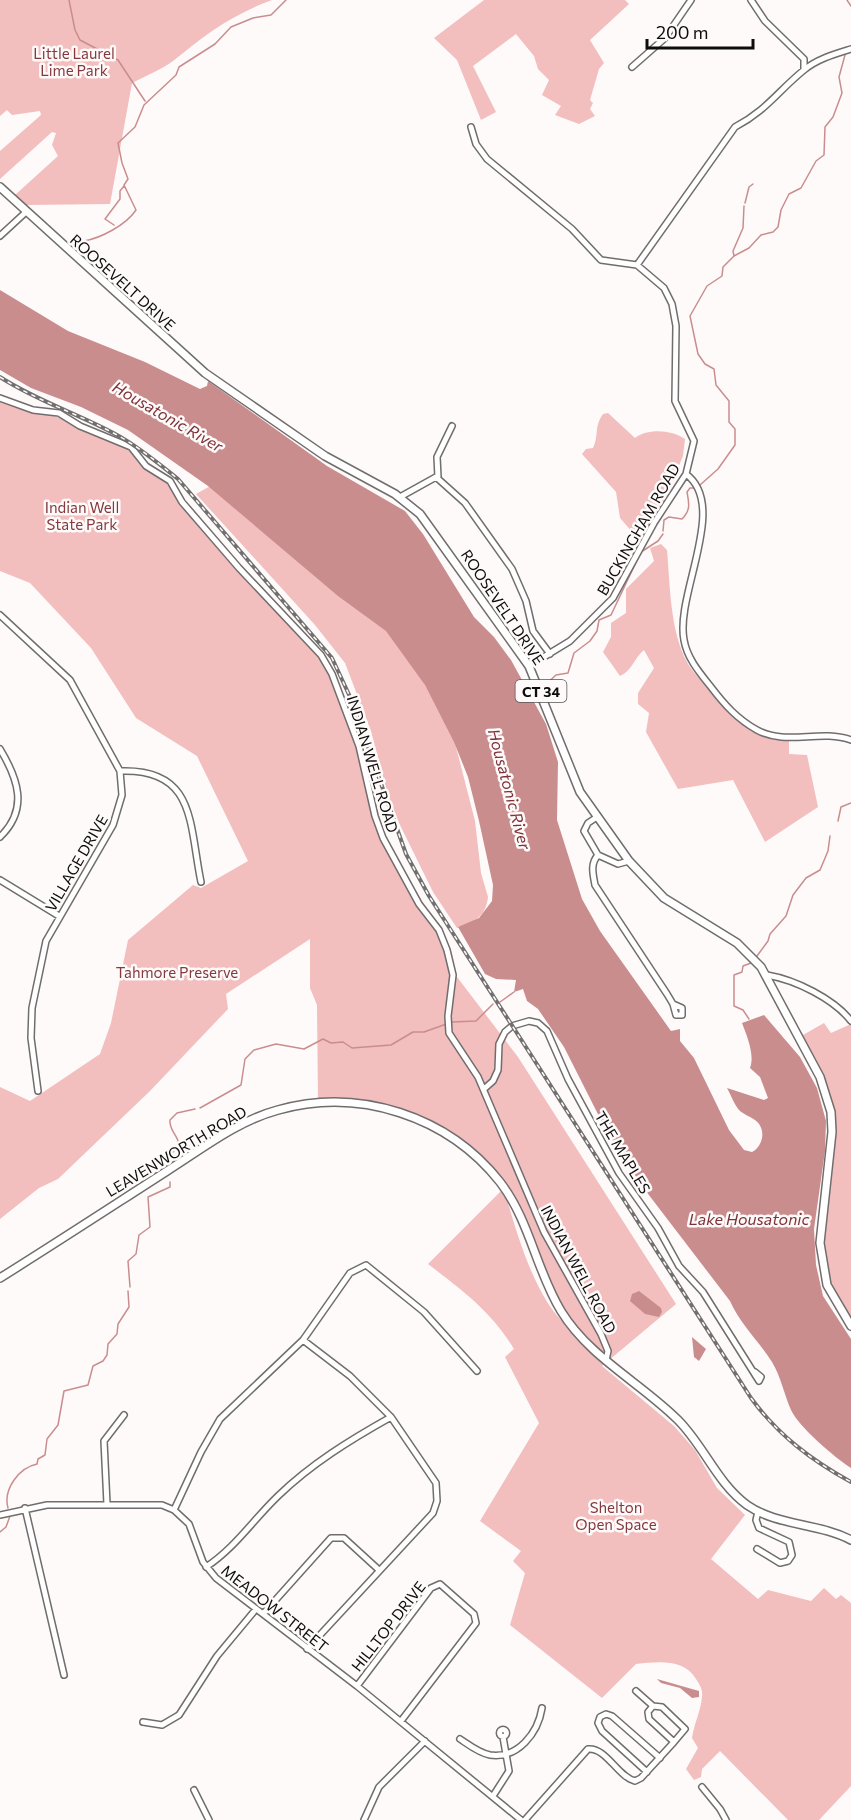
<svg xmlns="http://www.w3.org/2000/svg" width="851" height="1820" viewBox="0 0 851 1820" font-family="Commissioner,sans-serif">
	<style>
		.green { fill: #f2bebe }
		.water { fill: #ca8d8e }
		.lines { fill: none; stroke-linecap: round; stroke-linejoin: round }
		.stream { stroke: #ca8d8e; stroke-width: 1.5 }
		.minor-casing { stroke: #716d6d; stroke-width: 8 }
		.major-casing { stroke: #716d6d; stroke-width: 10 }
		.minor { stroke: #fff; stroke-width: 5 }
		.major { stroke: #fff; stroke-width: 7 }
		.rail-casing { stroke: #716f6f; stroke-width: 4 }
		.rail { stroke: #fefafa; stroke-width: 1.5; stroke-dasharray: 4.5; stroke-linecap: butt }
		.labels { text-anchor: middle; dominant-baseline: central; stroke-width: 5; stroke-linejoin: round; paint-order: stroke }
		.shield { fill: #fefafa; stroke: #565454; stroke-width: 1.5 }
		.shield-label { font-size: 14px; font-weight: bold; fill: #0e0d0d }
		.park-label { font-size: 15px; fill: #84393e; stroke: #fefafa }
		.street-label { font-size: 15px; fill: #0e0d0d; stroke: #fefafa }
		.water-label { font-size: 16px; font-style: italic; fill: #7d3238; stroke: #fefafa }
	</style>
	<rect width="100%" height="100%" fill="#fefafa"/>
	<path class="green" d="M0,0H272C231,15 206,34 173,61C161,70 145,76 132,83L110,204L25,205L15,195L58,156L52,145L56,133L52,132L0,179V151L41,115L40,111L12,115L7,110L0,116Z
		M484,0H625L629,4L590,40L604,63L599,69L590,100L593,103L590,109L595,116L579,124L555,115L561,106L542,95L549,80L538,69L534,56L516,34L473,66L496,112L481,120L457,60L434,38Z
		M0,397L114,437L170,480L189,509L326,661L351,724L386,839L438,929L449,952L454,973L518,1057L676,1304L602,1366L674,1426L695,1450L717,1488L745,1515L711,1559L758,1599L768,1590L811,1601L824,1588L836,1599L841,1595L851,1603V1786L819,1820H788L720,1751L702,1769L701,1777L694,1780L686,1769L698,1748L692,1738C694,1724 701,1710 702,1697C703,1690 700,1685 696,1679C683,1658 658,1662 636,1664L602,1698L510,1625L525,1573L513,1561L521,1551L480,1521L539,1423L505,1357L514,1349C491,1311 463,1291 428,1264L504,1188C514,1226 536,1302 567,1325C555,1298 541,1272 531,1245C527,1233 526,1220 521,1209C503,1166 445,1121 400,1109C373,1101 346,1101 318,1101L317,1005L310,988V939L226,994L228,1009L150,1091L58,1179L39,1188L0,1219V1087L30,1101L100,1054L111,1023L128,940L193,885L201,888L248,861L197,756L136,718L91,648L30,583L0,571Z
		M608,413L635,438C648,428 672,430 685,439L683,456L665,498L646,529L634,534L620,518L616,492L582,454L586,449L593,448C599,436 594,426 603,414Z
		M212,485L399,636L454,739L475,821L481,873L488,897C486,917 473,923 457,928L433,892L400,825L388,795L371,731L345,663L315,625L196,494Z
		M661,544L667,550C670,584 670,631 687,662C691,670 699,677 704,684C726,711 751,741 789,739V754L807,755L818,807L765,842L733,780L678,789L646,732L649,713L638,704V693L654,668L644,650C634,658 632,671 620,676L603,652L611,637V623L626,613V589L654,561L650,548Z
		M824,1023L831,1033L851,1024V1320C840,1301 828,1283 824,1261C816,1226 829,1154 833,1116L831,1102L803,1035Z"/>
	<path class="water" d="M0,290L68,331L145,362L200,389L207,386L208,381L327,466L405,511L423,534L474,617L494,637L511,660L546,724L558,762L557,820L582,899L600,931L671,1031L680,1029V1041L694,1058L729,1130L744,1150L752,1152C763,1146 767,1129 755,1120C750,1116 744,1115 739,1110C734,1104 731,1095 727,1088L764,1100L768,1098L760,1077L750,1068C755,1055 747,1036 742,1023L764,1015L800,1057L817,1088L826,1121L825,1151L814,1229L816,1265L823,1296L851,1339V1468C834,1457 799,1427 791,1410C784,1394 781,1377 772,1362C758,1340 740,1324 730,1301L642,1186L607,1132L564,1047L538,1009L527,1001L523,989L514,992L516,980L496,979L485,974L458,927L479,918L492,901L493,885L479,821L468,777L454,742L425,685L386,631L338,596L208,486L128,430L81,407L31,388L0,370Z
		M639,1291L661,1308L662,1312L659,1317L645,1314L630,1301L632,1294Z
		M692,1337L706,1349L699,1361L694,1357Z
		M657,1679L699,1691V1697L692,1698L680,1688L661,1683Z"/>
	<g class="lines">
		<path class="stream" d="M69,0L75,30L80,40L118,60L145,101
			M847,0L851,6
			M745,203L749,187L753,184
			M114,225L105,219L120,199V191L124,186
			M77,252L84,241C101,238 126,225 136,210L124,185L128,179L122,163L118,143L135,127L144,105L176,75L179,67L215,44L231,27L253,18L271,15L286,0
			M734,256L733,251L743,228L744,206
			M700,485L718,469L735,445V429L729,422V401L716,385L714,369L705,364L698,354L690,316L707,286L722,276L723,267L734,256L749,248L761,235L773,232L778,227L781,210L789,194L801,188L816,161L824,155L825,127L833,117L842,93L839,77L845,55
			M663,531L664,520L669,517L682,519C691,510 689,503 687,492L690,488H696
			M641,552L658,541L663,534
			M542,688L556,675L568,673L574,653L590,641L597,631L599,620L611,615L639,556
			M527,693L537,690
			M838,821L841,807L851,803
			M757,956L768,941L770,934L786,916L793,895L806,878L820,870L828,851L830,836
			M500,1002L514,992
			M749,1019L743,1010L734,1006V975L742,972L743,966L751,963
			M200,1108L241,1085L245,1059L254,1050L276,1044L304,1049L323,1039L331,1043L343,1042L352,1048L391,1045L413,1032H424L452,1022L476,1021L493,1004
			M166,1160L179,1145C178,1135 169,1131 170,1120L177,1113L195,1109
			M130,1287L128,1261L136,1254L139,1235L150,1227L148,1197L170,1187V1182
			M8,1508C3,1490 18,1468 37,1464L38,1459L45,1455L47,1439L58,1425L64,1391L88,1385L93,1366L103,1361L107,1355L108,1344L117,1334L118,1324L129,1307L128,1291
			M0,1532L6,1527L10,1516"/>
		<defs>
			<path id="minor" d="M751,0L765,21L804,59V69
				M632,67L665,38L691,0
				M471,127L476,144L487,159L572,229L601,260L637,265L664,288L672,304L676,326L675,401L694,441L686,474L654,523L613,598L570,641L529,666
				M0,236L26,212
				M637,265L735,127C767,110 778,91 804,70C817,59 835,54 851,49
				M0,398L33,410L59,413L80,426L131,447L146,466L170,481L182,502L239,568L321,655L332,674L359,746L375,816L383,838L419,904L439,930L447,950L453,975L448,1016L449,1033L478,1077L544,1232L601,1334L608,1351L606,1360
				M686,474C729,506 675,594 684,640C687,658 699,672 711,687C724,704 737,719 757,730C786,746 820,729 851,740
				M438,477L437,457L452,426
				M400,497L436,477L465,503L512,569L526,601L533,631L550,654
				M0,615L70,680L120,771L122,795L113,825L46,941L32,1008L31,1038L38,1091
				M0,749C18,779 29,809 0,837
				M120,771C196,768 189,824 201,882
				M597,817L588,823L584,831L598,855
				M629,861L618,864L598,855C590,864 593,874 595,885L667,994L673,1004L676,1015H682V1008L673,1004
				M0,880L59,916
				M767,975C796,980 834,999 851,1021
				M484,1089L493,1081L498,1070L499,1044L505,1032L512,1026L529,1021L538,1023L547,1031L568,1079L619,1173L658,1228L679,1266L703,1292L759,1381L761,1377L755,1372
				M303,1340L350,1376L391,1417L436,1483L437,1501L433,1513L307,1649
				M107,1504L104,1441L124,1415
				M25,1508L64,1675
				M174,1510L201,1452L220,1419L303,1340L350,1273L366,1265L424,1312L477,1371
				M0,1515L47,1505H162L174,1510L189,1524L203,1562L216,1578L357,1686L521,1820
				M757,1549L780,1563L788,1561L792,1555L789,1542L759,1528L756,1520L758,1512
				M206,1567C235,1548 253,1520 278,1496C311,1464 350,1440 391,1417
				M263,1614L331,1538H344L379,1570
				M357,1686L431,1588L440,1584L474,1614L476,1623L401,1721
				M636,1691L653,1706
				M653,1706L662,1707L685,1729L674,1742L649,1719L648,1712Z
				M143,1722L162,1725L179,1715L217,1656L256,1609
				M499.5 1733a3.5 3.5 0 1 1 7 0a3.5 3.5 0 1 1-7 0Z
				M460,1739C469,1745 479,1753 490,1755C518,1759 538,1733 542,1708
				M647,1772L602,1731L598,1723L600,1717L606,1714L612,1716L660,1758
				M702,1787L720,1809L726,1820
				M194,1790L209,1820
				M493,1796L509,1771L503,1737
				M364,1820L379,1787L425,1741
				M525,1820L588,1749C606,1747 618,1777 635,1781L641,1778L674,1742"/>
			<path id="major" d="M0,187L205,373L325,456L395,494L420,514L529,666L580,792L629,861L664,898L737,943L761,967L820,1077L831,1112L832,1132L820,1243L827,1285L851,1326
				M0,1278C56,1243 111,1207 167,1171C202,1149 237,1121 278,1110C359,1087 448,1116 500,1182C530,1221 536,1270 561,1311C589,1357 641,1383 678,1420C704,1446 717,1483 747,1505C777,1526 819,1523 851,1540"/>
		</defs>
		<use href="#minor" class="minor-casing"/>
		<use href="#major" class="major-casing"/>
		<use href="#minor" class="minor"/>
		<use href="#major" class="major"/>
		<defs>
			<path id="rail" d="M0,377C37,401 79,414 117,435C139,447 158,463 178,479L332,658L351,699L406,854L429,896L751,1398C778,1435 811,1460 851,1482"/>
		</defs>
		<use href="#rail" class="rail-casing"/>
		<use href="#rail" class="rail"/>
	</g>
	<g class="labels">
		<rect class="shield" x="515.5" y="680" width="51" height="22" rx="4.5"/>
		<g class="shield-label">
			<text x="541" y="691">CT 34</text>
		</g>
		<g class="park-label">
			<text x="74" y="53">Little Laurel<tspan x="74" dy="17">Lime Park</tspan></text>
			<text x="82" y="507">Indian Well<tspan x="82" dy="17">State Park</tspan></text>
			<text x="177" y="972">Tahmore Preserve</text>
			<text x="616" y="1507">Shelton<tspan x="616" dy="17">Open Space</tspan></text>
		</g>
		<g class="street-label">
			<text transform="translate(123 282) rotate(42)">ROOSEVELT DRIVE</text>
			<text transform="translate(638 529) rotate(-60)">BUCKINGHAM ROAD</text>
			<text transform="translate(503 607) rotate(56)">ROOSEVELT DRIVE</text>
			<text transform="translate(373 764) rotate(73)">INDIAN WELL ROAD</text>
			<text transform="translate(76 863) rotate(-60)">VILLAGE DRIVE</text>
			<text transform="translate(176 1151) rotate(-31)">LEAVENWORTH ROAD</text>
			<text transform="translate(623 1152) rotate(59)">THE MAPLES</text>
			<text transform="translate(579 1269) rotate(62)">INDIAN WELL ROAD</text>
			<text transform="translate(275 1608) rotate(38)">MEADOW STREET</text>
			<text transform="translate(388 1626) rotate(-52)">HILLTOP DRIVE</text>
		</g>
		<g class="water-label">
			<text transform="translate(168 416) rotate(30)">Housatonic River</text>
			<text transform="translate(510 789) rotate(75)">Housatonic River</text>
			<text x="749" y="1218">Lake Housatonic</text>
		</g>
	</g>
	<path d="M647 39v9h106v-9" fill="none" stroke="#0e0d0d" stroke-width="3"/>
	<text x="656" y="39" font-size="18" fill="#0e0d0d" stroke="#fefafa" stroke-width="4.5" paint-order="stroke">200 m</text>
</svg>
